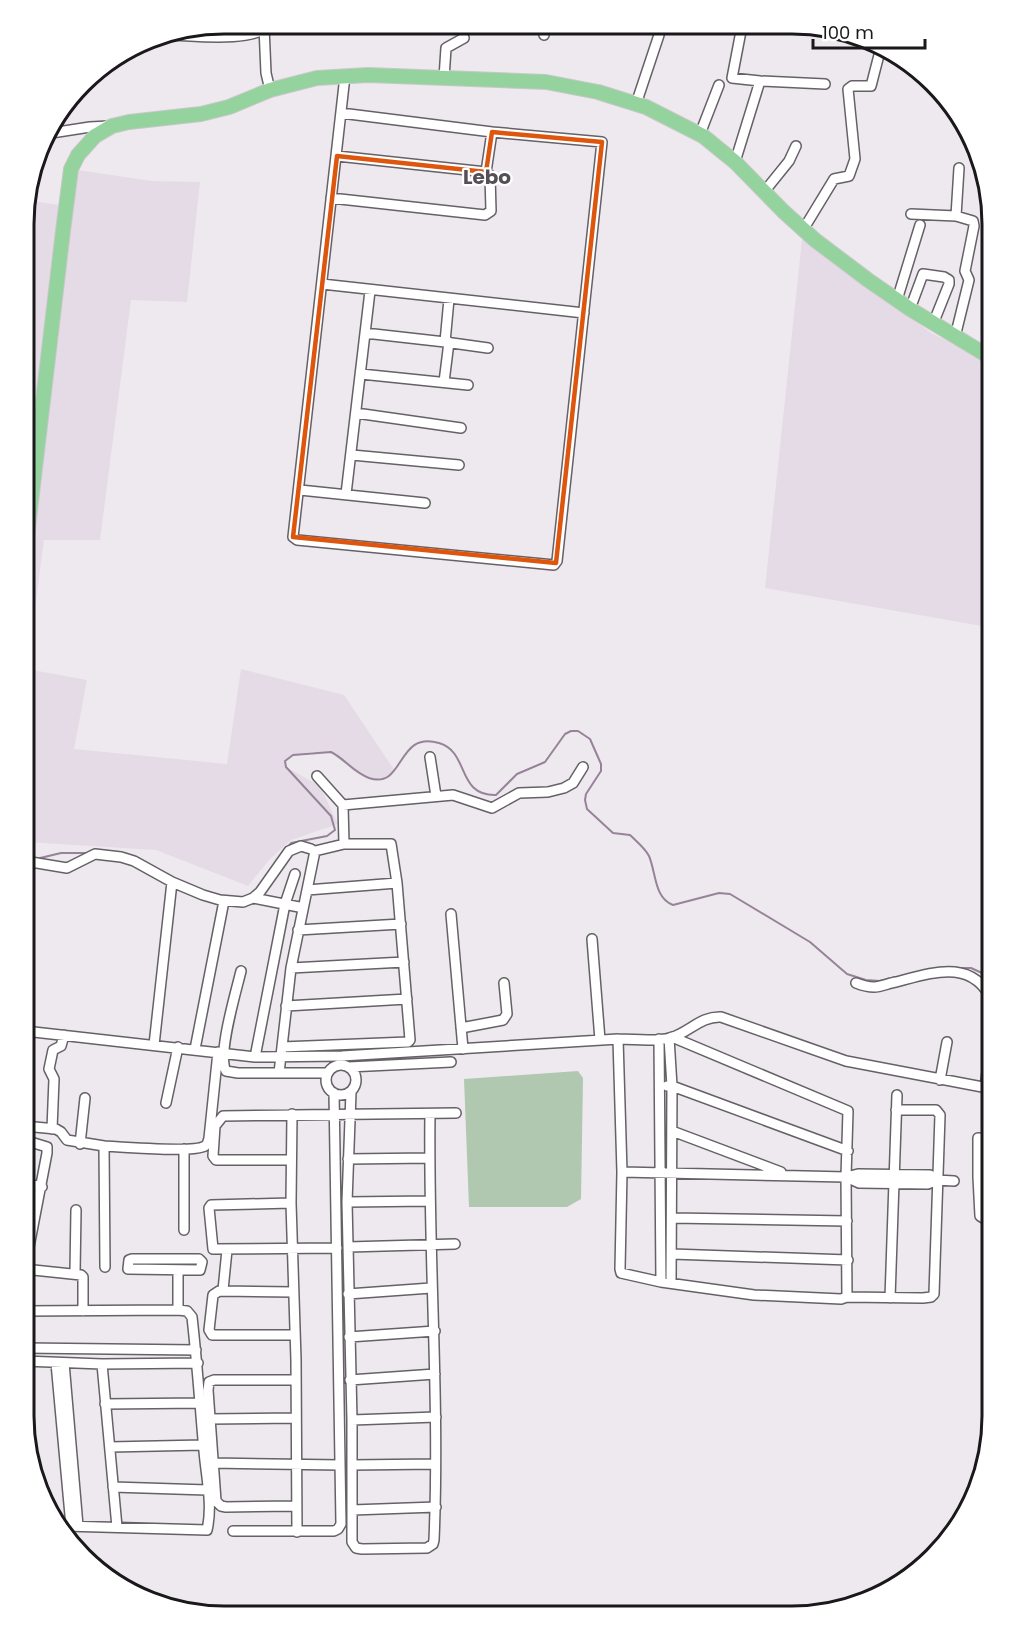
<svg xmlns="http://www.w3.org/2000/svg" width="1017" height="1641" viewBox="0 0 1017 1641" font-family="Poppins,sans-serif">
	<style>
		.built { fill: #e5dbe6 }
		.green { fill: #afc8af }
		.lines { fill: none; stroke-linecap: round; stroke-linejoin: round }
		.stream { stroke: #978399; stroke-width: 2 }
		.street-casing { stroke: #656166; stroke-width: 12 }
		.primary-casing { stroke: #c8c8c8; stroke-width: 16 }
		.street { stroke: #fff; stroke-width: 9 }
		.primary { stroke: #94d39d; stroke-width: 14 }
		.marked { fill: none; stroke: #de560d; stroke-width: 4.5; stroke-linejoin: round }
		.labels { text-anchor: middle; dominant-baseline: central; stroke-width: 4.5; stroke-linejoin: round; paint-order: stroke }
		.quarter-label { font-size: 20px; font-weight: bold; fill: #534f54; stroke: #fff }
		.rim { fill: none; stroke: #1a181a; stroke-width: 3 }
	</style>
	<rect width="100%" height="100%" fill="#eee9ef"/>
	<path class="built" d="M71,169L152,181L200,182L187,302L131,300L100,540H44L27,669L87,680L74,749L227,764L241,669L344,695L395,771L391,776L382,779H371L355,772L331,752H309L289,757L285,761L286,767L320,786L338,824L291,840L269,860L248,886L156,850L25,842L26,200L66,206Z
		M803,230L931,333L993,362V628L765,588Z"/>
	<path class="green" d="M578,1071L583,1078L581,1199L567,1207H469L464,1079Z"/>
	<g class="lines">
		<path class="stream" d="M287,848L291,843L327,836L335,830L331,816L286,767L285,761L293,755L331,752C345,759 353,772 369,778C405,790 396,730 439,743C470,752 456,796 496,795L517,774L545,762L565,734L571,731H578L590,739L601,764V771L586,794L585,800L587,809L613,833L630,835C636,841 645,848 649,856C656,872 654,898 673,905L719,893L730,894L810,942L847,974L866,980L880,981L897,977
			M116,852L128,854
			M36,859L61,853H89
			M941,968H971L993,978"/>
		<defs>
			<path id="street" d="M742,26L732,78L760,81L825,84
				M264,27L266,73L270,90
				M170,35C199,36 251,43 273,24
				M544,35L545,25
				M444,78L446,48L464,38
				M636,104L659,35
				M341,113L492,132L602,142L557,561L554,565L297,540L293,537L345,76
				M45,134L90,127L109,126
				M700,134L719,85
				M337,156L486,172
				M735,162L760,81
				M486,172L492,132
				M764,192L789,161L796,146
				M331,198L485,215L491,211L490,175L486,172
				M911,214L956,216
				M803,230L834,179L849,176L855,159L848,89L852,86H871L880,51
				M322,284L584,313
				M897,300L920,225
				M910,309L923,274L944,277L949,280V284L933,324
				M365,333L445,342L449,299
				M955,337L969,280L965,271L974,226L973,221L956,216L959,168
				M445,342L488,348
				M361,374L468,385
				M444,382L449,342
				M356,413L461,428
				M352,455L459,465
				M300,490L425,503
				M346,494L370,291
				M430,757L436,796
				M317,776L343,805
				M344,844L343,805L453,795L492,808L519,793L548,792L564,788L573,783L583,767
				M25,861L67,868L95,854L121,857L134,861L172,882L203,895L220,900L243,902L253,898L260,892L289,851L301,846L311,849
				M307,890L397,883
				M253,898L299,907
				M451,914L463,1049
				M298,930L401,924
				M592,939L600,1040
				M291,968L404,962
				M241,971C236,992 217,1055 226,1071L238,1073H328
				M856,983C861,985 868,987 874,987C881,987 889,983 896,982C934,972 973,958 993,1002
				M286,1006L407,999
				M461,1028L503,1020L507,1014L504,983
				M25,1031L255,1057L342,1056L618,1039C635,1039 654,1042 670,1038C689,1033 700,1016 721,1017L846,1061L993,1089
				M669,1038L672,1086L671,1283
				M618,1039L622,1172L620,1269L621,1273L661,1282L754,1295L841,1299L847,1297L846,1177L848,1111L672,1037
				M659,1039L661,1282
				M154,1045L172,882
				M195,1049L224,901
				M255,1057L285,904L295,874
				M24,1061L28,1031
				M326 1080a15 15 0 1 1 30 0a15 15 0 1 1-30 0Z
				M349,1067L451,1062
				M279,1073L291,968L315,851L344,844H391L397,883L410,1040L408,1042L282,1047
				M940,1080L947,1042
				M667,1086H672L848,1151
				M985,1088L988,1064L993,1058
				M351,1092L347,1202L352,1420V1542L356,1548L362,1549L427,1548L433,1544L434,1540C440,1398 428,1256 430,1114
				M166,1103L178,1047
				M292,1114L291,1203L296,1360L297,1532
				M24,1126L56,1129L61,1132L67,1140L104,1146
				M52,1129L54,1079L49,1069L53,1050L61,1046L64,1035
				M672,1131L781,1172
				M80,1144L85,1098
				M184,1149V1230
				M348,1159L430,1158
				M291,1160H216L213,1156L215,1126L223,1116L456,1113
				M622,1172L846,1177L858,1174L930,1175L937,1180L954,1181
				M846,1177L859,1183L928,1184L937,1180
				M978,1177L993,1178
				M24,1183L42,1187
				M347,1202L430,1201
				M291,1203L211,1205L209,1208L213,1249L337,1248
				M672,1218L847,1221
				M993,1220L985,1219L980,1216L978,1177V1138L993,1139
				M348,1247L455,1244
				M672,1254L848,1260
				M132,1259H199L202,1262L200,1270L128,1269L129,1260Z
				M105,1267L104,1146C121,1147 194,1153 205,1146C208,1144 208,1142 209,1138L218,1052
				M24,1269L81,1275L83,1277V1311
				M178,1270V1310
				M24,1273L47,1153V1147L24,1140
				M75,1273L76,1210
				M987,1273H993
				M223,1290L227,1250
				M293,1292L219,1291L213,1295L209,1330L212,1335H295
				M348,1294L431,1288
				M847,1297L923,1298L931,1297L934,1294L940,1115L936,1110H896
				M890,1298L897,1095
				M24,1311L178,1310L187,1311L192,1317C197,1361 200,1406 204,1451C206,1476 213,1505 207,1530L65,1526
				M349,1337L435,1331
				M24,1348L196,1350
				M24,1361L102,1364L198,1363
				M56,1363L71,1526
				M64,1363L78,1526
				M102,1364L117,1527
				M296,1380H214L209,1382L208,1390L216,1501L221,1506L226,1507L296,1506
				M350,1380L435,1374
				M105,1404L201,1403
				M209,1419L295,1418
				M352,1420L436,1417
				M110,1447L203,1445
				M212,1463L340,1465
				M352,1465L435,1464
				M113,1487L207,1490
				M352,1510L436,1507
				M233,1531H334L338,1529L341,1524L334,1093"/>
			<path id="primary" d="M25,553L63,231L71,169L78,155L95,136L112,126L129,122L201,114L229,107L270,90L317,78L368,75L546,82L598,92L646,107L703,136L735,162L783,211L815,240L868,280L910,309L993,359"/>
		</defs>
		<use href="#street" class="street-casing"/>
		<use href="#primary" class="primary-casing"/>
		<use href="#street" class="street"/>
		<use href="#primary" class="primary"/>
	</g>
	<path class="marked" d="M492,132L602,142L556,563L293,537L337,156L486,172Z"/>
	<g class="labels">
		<g class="quarter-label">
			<text x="487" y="177">Lebo</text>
		</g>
	</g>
	<path d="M0 0H1017V1641H0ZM224 34H792A190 190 0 0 1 982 224V1416A190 190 0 0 1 792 1606H224A190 190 0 0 1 34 1416V224A190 190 0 0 1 224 34Z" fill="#fff" fill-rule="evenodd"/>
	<path class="rim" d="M224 34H792A190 190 0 0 1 982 224V1416A190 190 0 0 1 792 1606H224A190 190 0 0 1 34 1416V224A190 190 0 0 1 224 34Z"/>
	<path d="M813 39v9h112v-9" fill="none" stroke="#1a181a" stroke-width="3"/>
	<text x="822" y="39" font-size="18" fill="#1a181a" stroke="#ffffff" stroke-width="4.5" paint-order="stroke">100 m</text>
</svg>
